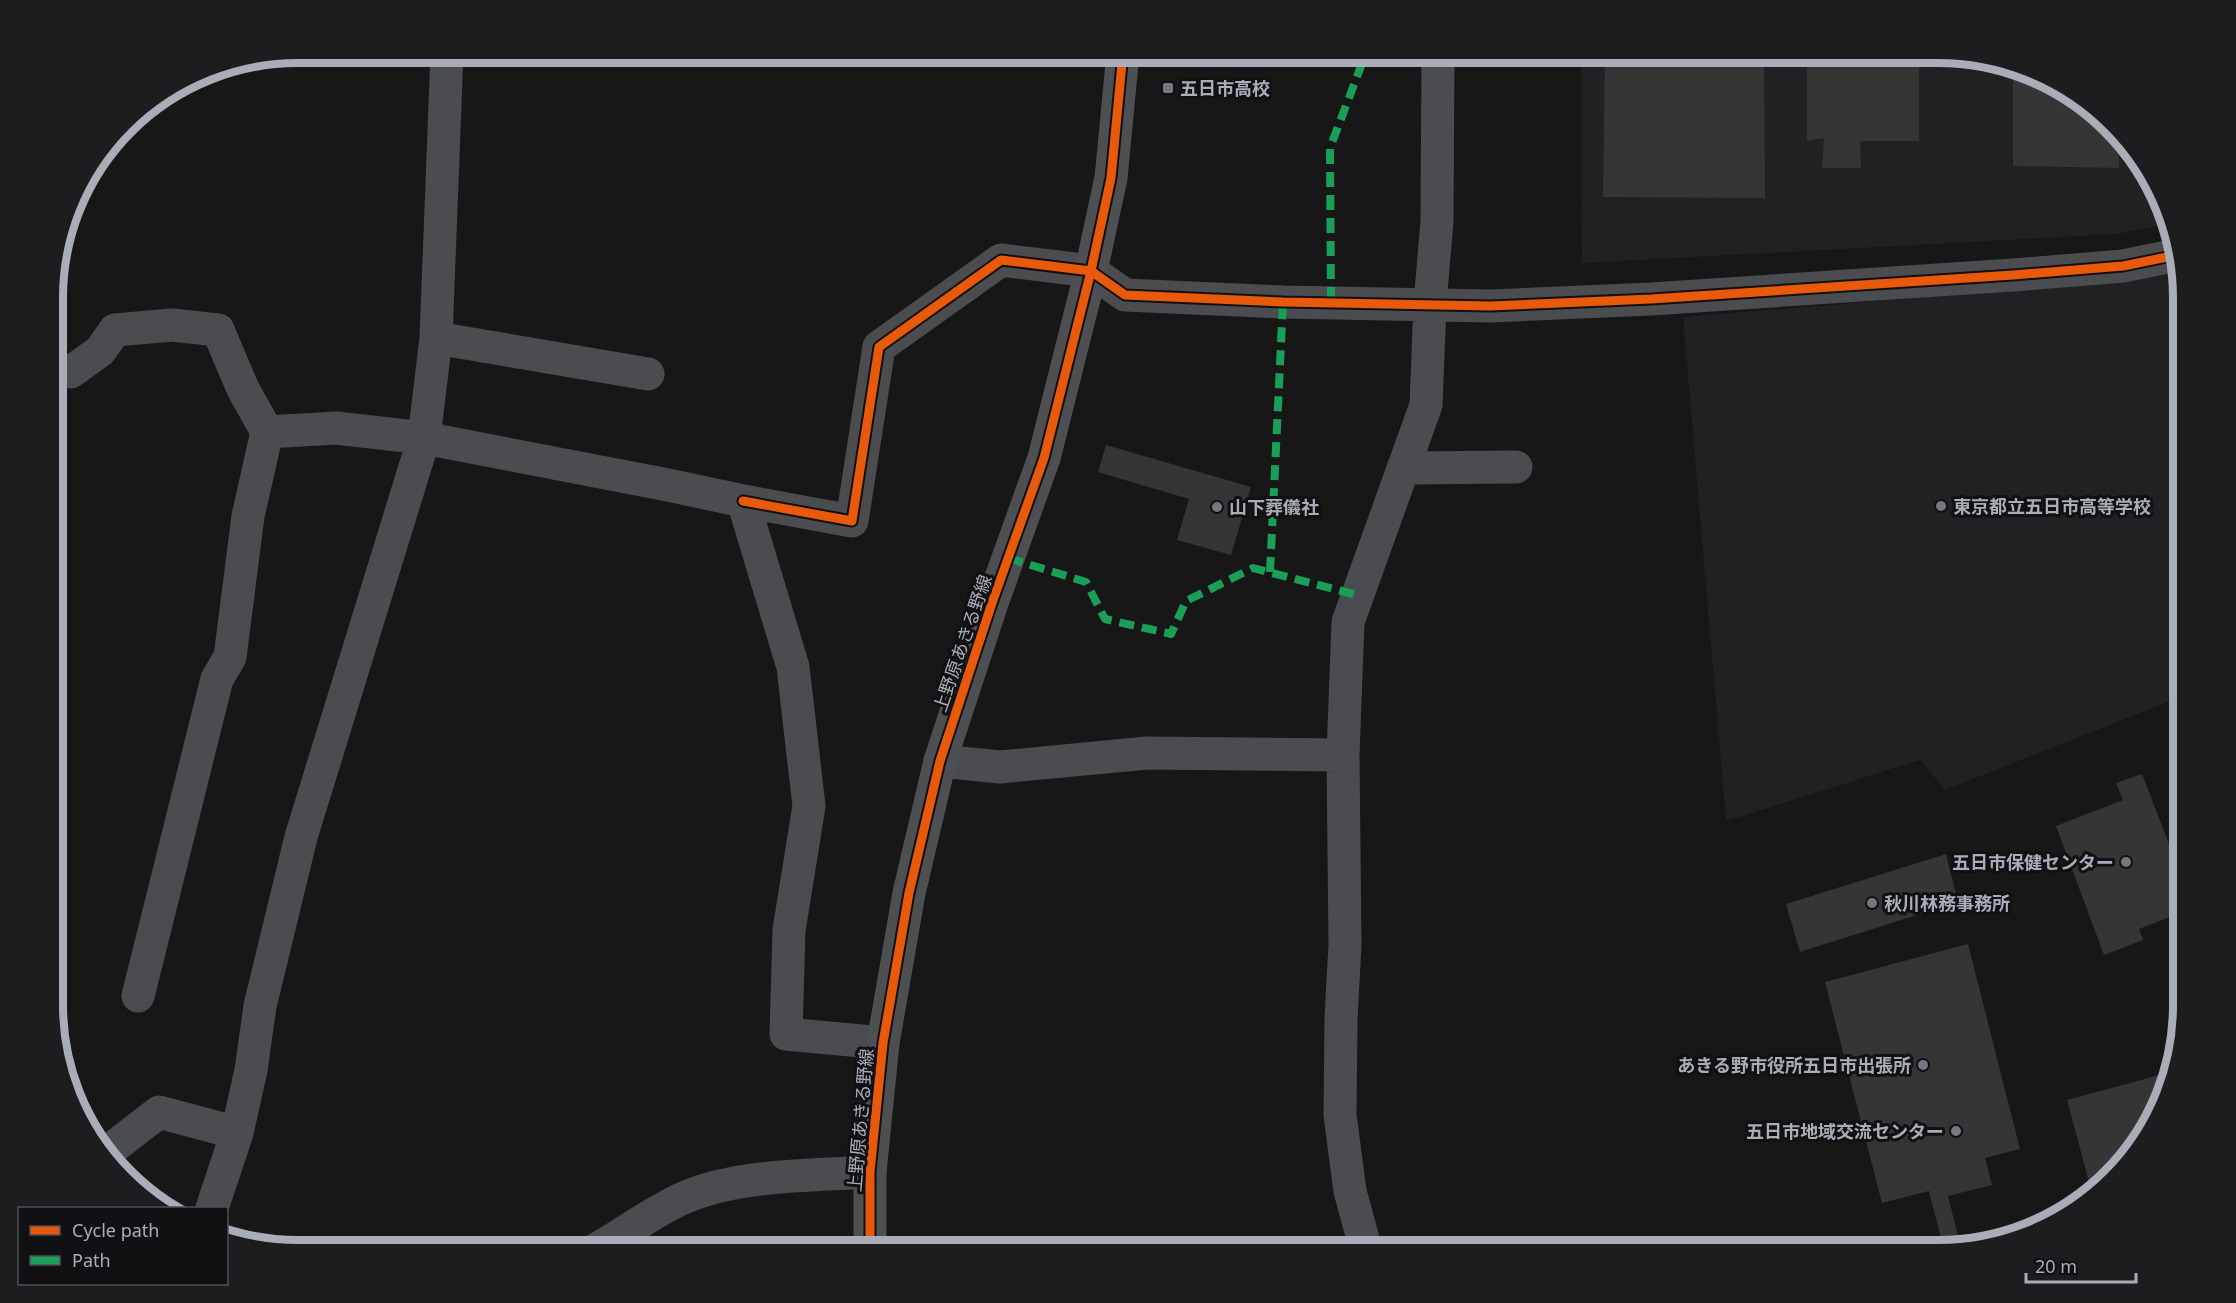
<svg xmlns="http://www.w3.org/2000/svg" width="2236" height="1303" viewBox="0 0 2236 1303" font-family="'Noto Sans','Noto Sans JP',sans-serif">
	<style>
		.built { fill: #212123 }
		.building { fill: #353536 }
		.lines { fill: none; stroke-linecap: round; stroke-linejoin: round }
		.minor { stroke: #4b4c50; stroke-width: 33 }
		.major { stroke: #4d4f52; stroke-width: 33 }
		.quiet { stroke: #1a9f57; stroke-width: 8; stroke-dasharray: 15 8; stroke-linecap: butt }
		.cycleway-casing { stroke: #111113; stroke-width: 13 }
		.cycleway { stroke: #e8590c; stroke-width: 9 }
		.poi-dot { fill: #757880; stroke: #111113; stroke-width: 2 }
		.labels { text-anchor: middle; dominant-baseline: central; stroke-width: 6; stroke-linejoin: round; paint-order: stroke }
		.poi-label { font-size: 18px; font-weight: bold; fill: #a8adb8; stroke: #111113; text-anchor: start }
		.street-label { font-size: 18px; fill: #a8adb8; stroke: #111113 }
		.rim { fill: none; stroke: #a8adb8; stroke-width: 8 }
	</style>
	<rect width="100%" height="100%" fill="#171717"/>
	<path class="built" d="M1581,53H1938L2002,61L2061,86L2142,162L2171,223L2117,234L1582,263Z
		M2180,268L2183,282V696L1945,790L1920,760L1726,821L1683,317L2126,281Z"/>
	<path class="building" d="M1605,53H1764L1765,198L1603,197Z
		M1807,53H1919V141H1860L1861,168H1822L1824,138L1807,141Z
		M2013,66L2061,86L2118,140L2119,168L2013,166Z
		M1106,445L1251,487L1231,555L1177,540L1189,499L1098,472Z
		M2142,774L2171,849L2182,845L2183,848V876L2178,878L2183,891V925L2173,922L2170,917L2139,929L2143,940L2104,955L2056,826L2123,800L2116,783Z
		M1946,854L1958,902L1800,952L1786,904Z
		M1968,944L2020,1149L1985,1158L1992,1185L1948,1196L1961,1248L1944,1250L1929,1191L1882,1203L1825,982Z
		M2167,1073L2150,1128L2111,1179L2092,1193L2067,1100Z"/>
	<g class="lines">
		<path class="minor" d="M436,338L648,374
			M55,367L71,372L100,351L115,330L172,325L218,330L243,389L267,432L248,516L230,657L217,679L138,996
			M267,432L336,428L424,438L668,485L743,501L852,521L879,347L1001,260L1091,271L1125,295L1283,302L1490,306L1651,299L2013,275L2123,266L2177,255
			M1403,468L1516,467
			M743,501L793,667L809,806L789,930L786,1034L883,1043
			M940,761L1000,767L1147,753L1343,755
			M106,1153L159,1112L237,1133
			M212,1208L237,1133L251,1070L260,1006L301,837L424,438L436,338L447,53
			M595,1250C623,1234 650,1214 679,1200C734,1174 809,1176 870,1172
			M1366,1250L1350,1191L1340,1115L1341,1018L1345,945L1343,755L1348,622L1426,405L1430,304L1437,221L1438,53"/>
		<path class="major" d="M870,1250V1172L883,1043L909,893L940,761L992,603L1044,458L1091,271L1111,178L1123,53"/>
		<path class="quiet" d="M1331,302L1330,148L1366,53
			M1008,558L1086,582L1105,619L1171,634L1186,601L1253,568L1357,595
			M1270,572L1283,302"/>
		<defs>
			<path id="cycleway" d="M743,501L852,521L879,347L1001,260L1091,271L1125,295L1283,302L1490,306L1651,299L2013,275L2123,266L2177,255
				M870,1250V1172L883,1043L909,893L940,761L992,603L1044,458L1091,271L1111,178L1123,53"/>
		</defs>
		<use href="#cycleway" class="cycleway-casing"/>
		<use href="#cycleway" class="cycleway"/>
	</g>
	<g class="poi-dot">
		<rect x="1162" y="82" width="12" height="12" rx="3"/>
		<circle cx="1941" cy="506" r="6"/>
		<circle cx="1217" cy="507" r="6"/>
		<circle cx="2126" cy="862" r="6"/>
		<circle cx="1872" cy="903" r="6"/>
		<circle cx="1923" cy="1065" r="6"/>
		<circle cx="1956" cy="1131" r="6"/>
	</g>
	<g class="labels">
		<g class="poi-label">
			<text x="1180" y="88">五日市高校</text>
			<text x="1953" y="506">東京都立五日市高等学校</text>
			<text x="1229" y="507">山下葬儀社</text>
			<text x="2114" y="862" text-anchor="end">五日市保健センター</text>
			<text x="1884" y="903">秋川林務事務所</text>
			<text x="1911" y="1065" text-anchor="end">あきる野市役所五日市出張所</text>
			<text x="1944" y="1131" text-anchor="end">五日市地域交流センター</text>
		</g>
		<g class="street-label">
			<text transform="translate(962 643) rotate(-71)">上野原あきる野線</text>
			<text transform="translate(860 1120) rotate(-85)">上野原あきる野線</text>
		</g>
	</g>
	<path d="M0 0H2236V1303H0ZM298 63H1938A235 235 0 0 1 2173 298V1005A235 235 0 0 1 1938 1240H298A235 235 0 0 1 63 1005V298A235 235 0 0 1 298 63Z" fill="#1d1d20" fill-rule="evenodd"/>
	<path class="rim" d="M298 63H1938A235 235 0 0 1 2173 298V1005A235 235 0 0 1 1938 1240H298A235 235 0 0 1 63 1005V298A235 235 0 0 1 298 63Z"/>
	<rect x="18" y="1207" width="210" height="78" fill="#111113" stroke="#4d4f55" stroke-width="1.5"/>
	<rect x="30" y="1226" width="30" height="9" fill="#e8590c" stroke="#4d4f55" stroke-width="1.5"/>
	<text x="72" y="1237" font-size="18" fill="#a8adb8">Cycle path</text>
	<rect x="30" y="1256" width="30" height="9" fill="#1a9f57" stroke="#4d4f55" stroke-width="1.5"/>
	<text x="72" y="1267" font-size="18" fill="#a8adb8">Path</text>
	<path d="M2026 1273v9h110v-9" fill="none" stroke="#a8adb8" stroke-width="3"/>
	<text x="2035" y="1273" font-size="18" fill="#a8adb8" stroke="#111113" stroke-width="4.5" paint-order="stroke">20 m</text>
</svg>
